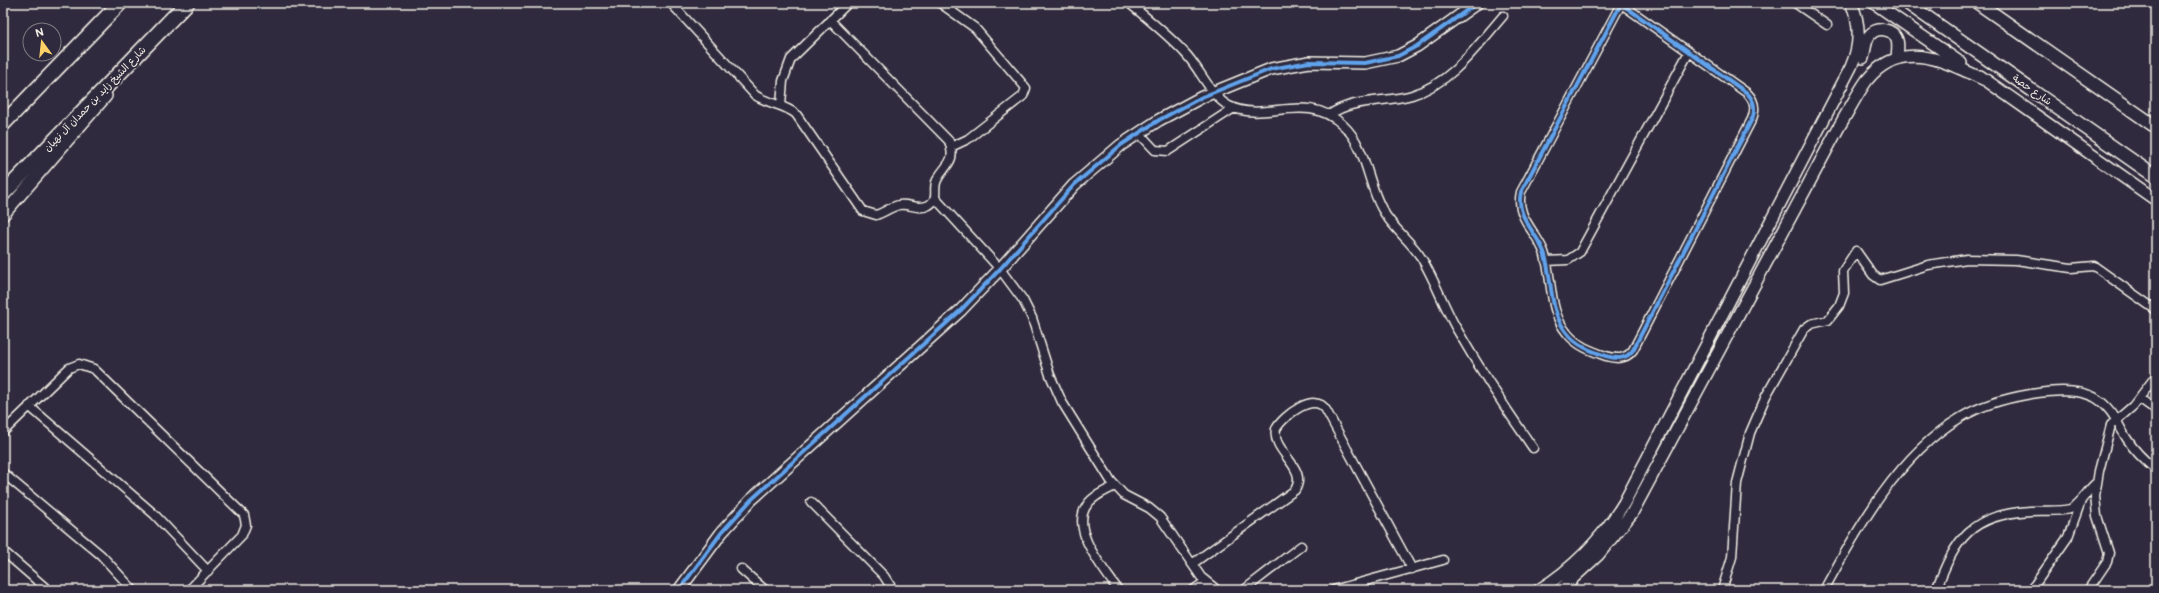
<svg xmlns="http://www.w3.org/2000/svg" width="2159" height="593" viewBox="0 0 2159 593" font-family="'Balsamiq Sans','Playpen Sans Arabic',sans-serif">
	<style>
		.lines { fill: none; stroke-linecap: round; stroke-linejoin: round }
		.street-casing { stroke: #f4f1e8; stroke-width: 11 }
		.secondary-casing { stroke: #f4f1e8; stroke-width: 14 }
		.primary-casing { stroke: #f4f1e8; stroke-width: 15 }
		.highway-casing { stroke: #f4f1e8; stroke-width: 17 }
		.street { stroke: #2f2a3d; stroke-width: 8 }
		.secondary { stroke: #2f2a3d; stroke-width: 11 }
		.primary { stroke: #2f2a3d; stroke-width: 12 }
		.highway { stroke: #2f2a3d; stroke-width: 14 }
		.cycleway-casing { stroke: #2f2a3d; stroke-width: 6 }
		.cycleway { stroke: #60a3ed; stroke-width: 4 }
		.labels { text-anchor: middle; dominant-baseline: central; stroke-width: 3.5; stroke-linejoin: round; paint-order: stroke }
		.street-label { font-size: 10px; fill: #f4f1e8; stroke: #2f2a3d }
	</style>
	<rect width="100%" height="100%" fill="#2f2a3d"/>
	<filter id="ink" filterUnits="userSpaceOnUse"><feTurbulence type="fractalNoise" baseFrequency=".025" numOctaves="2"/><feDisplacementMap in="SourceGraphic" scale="8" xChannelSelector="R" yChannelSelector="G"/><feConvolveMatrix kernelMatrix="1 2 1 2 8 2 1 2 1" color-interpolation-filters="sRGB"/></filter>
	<g filter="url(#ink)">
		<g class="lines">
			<defs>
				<path id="street" d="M671,3L755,95C768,104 784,104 796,114L863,211L876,215C884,213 890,207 899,205C909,203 919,211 929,205C940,198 932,189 937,180C945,164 957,163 949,141L830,20
					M940,3L975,28L1026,88L1023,96L968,139L951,147
					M1129,3C1148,19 1168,35 1184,52C1200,68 1210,96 1229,106C1266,124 1305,90 1343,125C1367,147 1367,183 1382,209C1392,228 1411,241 1422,259C1435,281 1443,304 1455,326C1479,368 1505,408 1533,448
					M1620,3L1747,93C1755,101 1756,109 1752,119L1633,350C1626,360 1616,359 1606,356C1591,351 1577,346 1567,333C1548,310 1553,279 1544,252C1536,231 1515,217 1521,192L1621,4
					M1795,3L1827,25
					M781,105L783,81L791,59L848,3
					M1329,115C1353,98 1384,103 1412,95C1452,83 1477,46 1503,16
					M1139,133L1155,150L1168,151L1234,108
					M935,198L1000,269L1023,300L1032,318L1050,375L1062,402L1111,481L1124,495L1149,508L1160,517L1201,577L1217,590
					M1546,261L1568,260L1580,252L1689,52
					M2139,398L2156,410
					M29,406L154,514L208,571
					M3,432L69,368L79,364L94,369L244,515L246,525L242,535L189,590
					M3,473L101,555L133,590
					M1115,486C1105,491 1093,496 1087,505C1069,530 1105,570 1118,590
					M811,502L884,576L893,590
					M3,551L48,590
					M1192,564L1295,490C1309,467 1271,452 1276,429C1283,416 1315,391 1326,410L1412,569
					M741,569L765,590
					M1193,590L1205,582
					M1244,590L1301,546
					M1333,590L1443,560
					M1722,590L1732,557L1737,483L1750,433L1766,396L1804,329L1811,324L1828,320L1839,306L1844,293L1843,271L1856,251L1873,275L1880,280L1928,265L1967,259L2016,260L2071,268L2094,266L2156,310
					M1824,590C1857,529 1899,454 1960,418C1981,405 2007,398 2031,394C2050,391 2076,388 2094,397C2112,407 2117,423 2127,439C2135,452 2145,461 2156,470
					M1936,590C1956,537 1971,515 2030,511C2044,510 2057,512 2070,509C2082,504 2086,491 2096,483
					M2031,590L2068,537L2081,501
					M2088,590L2107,562L2109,553L2097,516L2095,496L2099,471L2111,425L2133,406L2156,376"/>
				<path id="secondary" d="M1874,3L1961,63
					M1863,58C1865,51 1865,42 1869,36C1876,26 1893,28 1897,40C1899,46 1897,53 1897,59
					M1980,76L2156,200
					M3,215L106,96
					M679,590L722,532L751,500L961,310L1000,269L1074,185L1121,145L1159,120L1202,97L1271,69L1309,62L1365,63L1398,56L1417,46L1477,3
					M1539,590C1574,568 1602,539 1624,503L1851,67C1860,46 1861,24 1851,3
					M1560,590L1598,555L1632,513L1840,125C1849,110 1857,94 1867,80C1902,37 1946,62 1985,80"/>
				<path id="primary" d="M1907,3L2156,177
					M1978,3L2156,127"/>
				<path id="highway" d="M3,124L120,3
					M3,194L187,3"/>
			</defs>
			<use href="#street" class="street-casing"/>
			<use href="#secondary" class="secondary-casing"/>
			<use href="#primary" class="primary-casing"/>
			<use href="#highway" class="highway-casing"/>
			<use href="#street" class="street"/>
			<use href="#secondary" class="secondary"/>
			<use href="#primary" class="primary"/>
			<use href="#highway" class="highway"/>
			<defs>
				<path id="cycleway" d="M1620,3L1747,93C1755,101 1756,109 1752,119L1633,350C1626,360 1616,359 1606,356C1591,351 1577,346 1567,333C1548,310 1553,279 1544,252C1536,231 1515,217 1521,192L1621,4
					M679,590L722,532L751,500L961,310L1000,269L1074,185L1121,145L1159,120L1202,97L1271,69L1309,62L1365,63L1398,56L1417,46L1477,3"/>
			</defs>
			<use href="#cycleway" class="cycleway-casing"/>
			<use href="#cycleway" class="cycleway"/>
		</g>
	</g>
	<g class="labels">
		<g class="street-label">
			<text transform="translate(2032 90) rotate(35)">شارع حصة</text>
			<text transform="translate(95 99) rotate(-46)">شارع الشيخ زايد بن حمدان آل نهيان</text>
		</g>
	</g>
	<rect width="2159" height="593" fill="none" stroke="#2f2a3d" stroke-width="16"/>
	<rect x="8" y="8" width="2143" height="577" fill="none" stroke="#f4f1e8" stroke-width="1.5" filter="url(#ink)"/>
	<g transform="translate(42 42) rotate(345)"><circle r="19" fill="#2f2a3d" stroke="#7e7a81"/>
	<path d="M0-3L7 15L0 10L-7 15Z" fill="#ffd166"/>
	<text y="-6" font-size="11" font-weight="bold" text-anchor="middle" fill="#f4f1e8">N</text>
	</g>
</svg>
